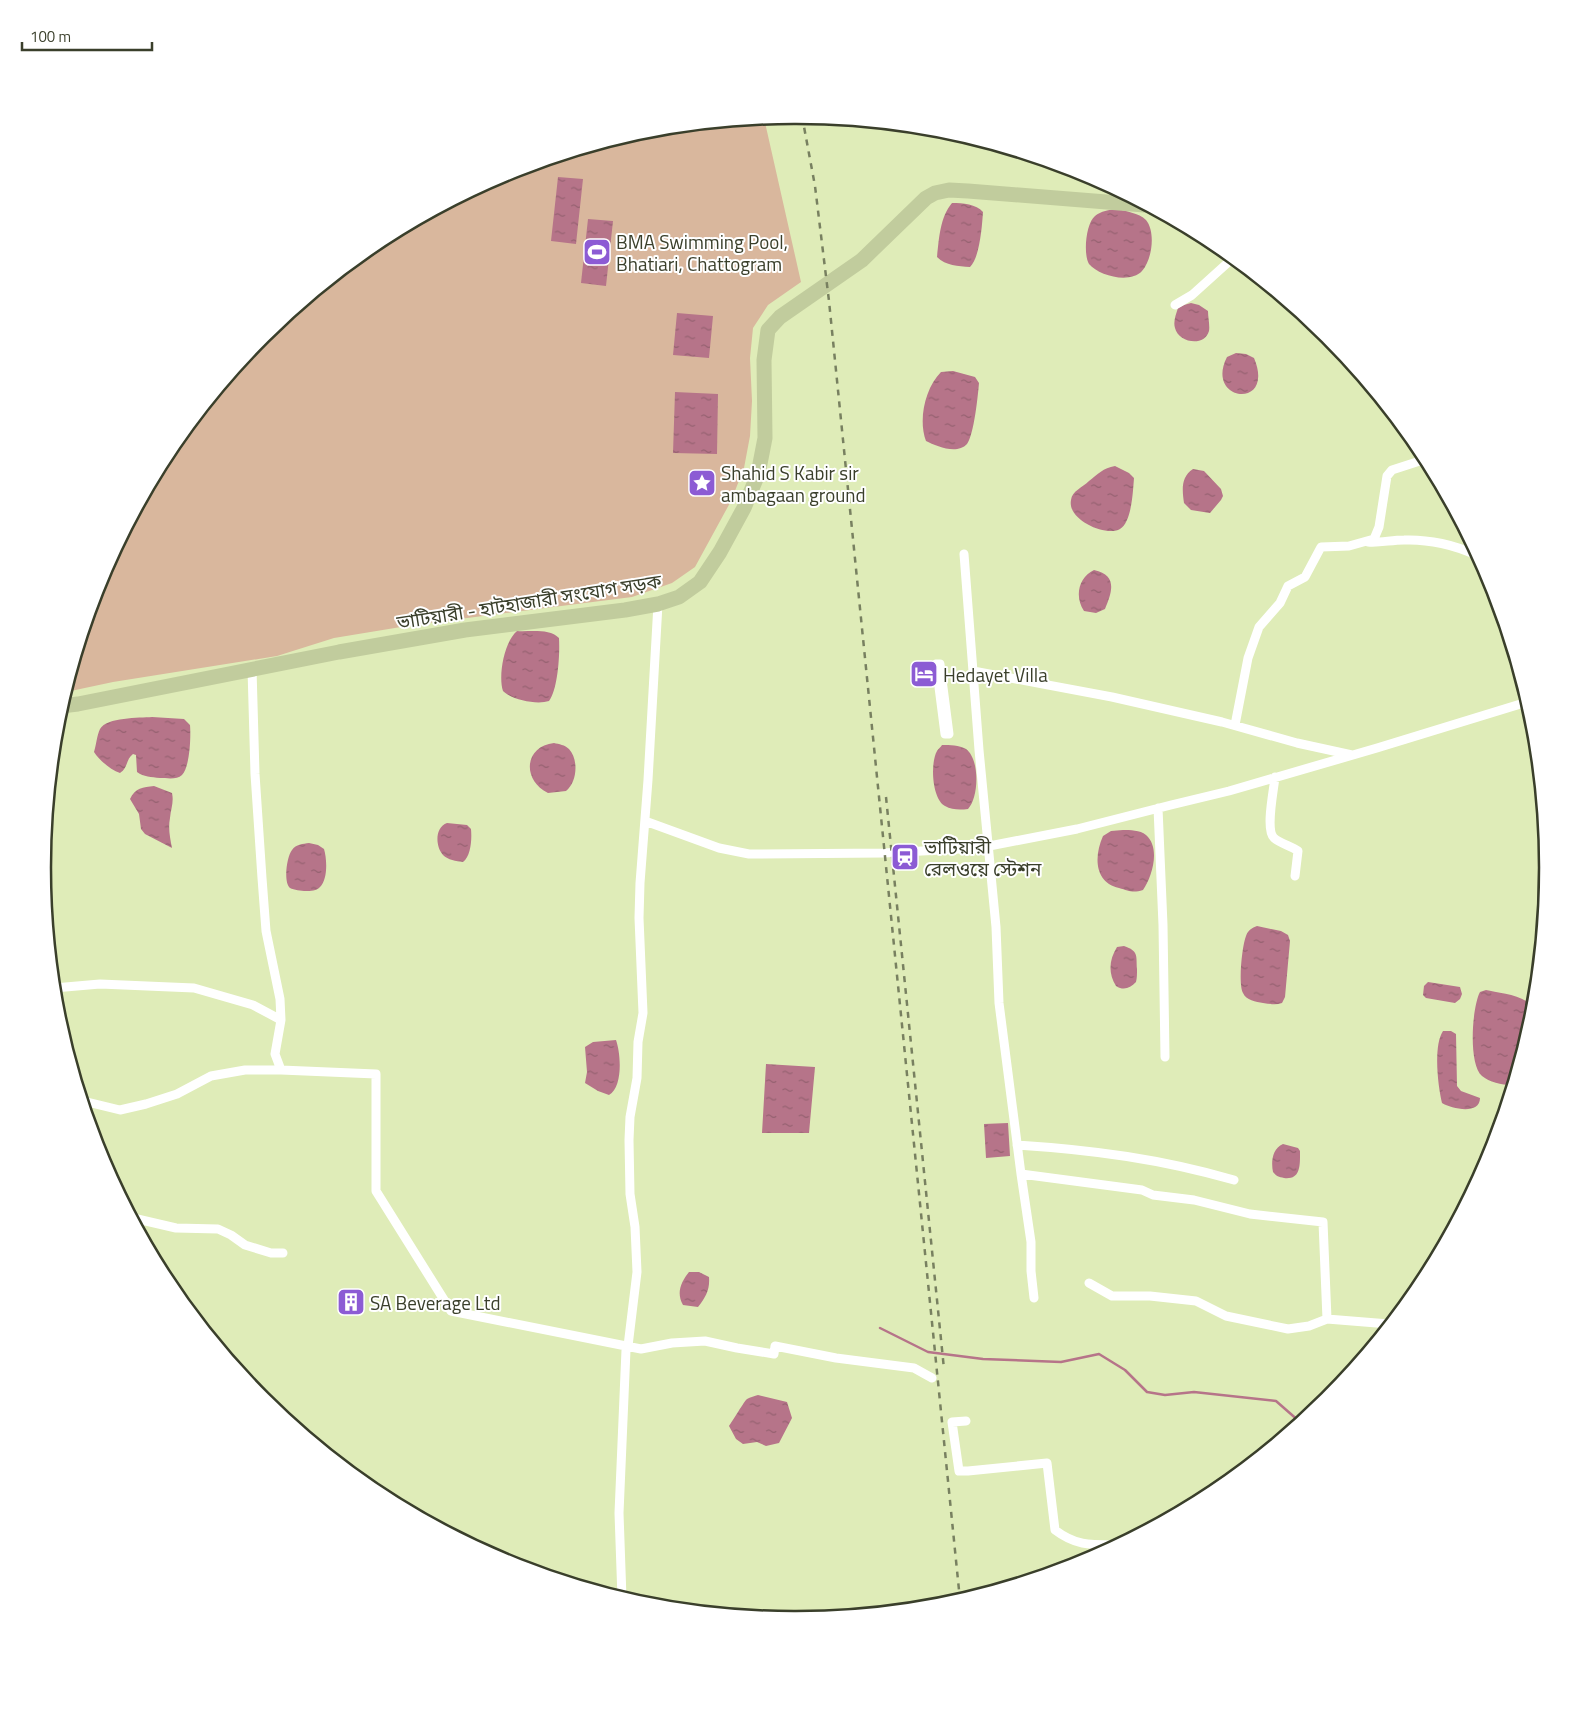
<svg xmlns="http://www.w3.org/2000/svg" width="1590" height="1735" viewBox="0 0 1590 1735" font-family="'Titillium Web','Noto Sans Bengali',sans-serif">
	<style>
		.green { fill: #d9b79d }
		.water { fill: url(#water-ripples) }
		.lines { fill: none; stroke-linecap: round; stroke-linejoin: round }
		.stream { stroke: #b67489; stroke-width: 2.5 }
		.minor { stroke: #fff; stroke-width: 9 }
		.primary { stroke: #c1cc9d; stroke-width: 15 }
		.rail { stroke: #788060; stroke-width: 2.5; stroke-dasharray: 6 6; stroke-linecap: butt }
		.labels { text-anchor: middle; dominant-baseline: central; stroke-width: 4; stroke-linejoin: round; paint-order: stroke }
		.poi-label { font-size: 19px; fill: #3a3f2b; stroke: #fff; text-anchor: start }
		.street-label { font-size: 19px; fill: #3a3f2b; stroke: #fff }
		.rim { fill: none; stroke: #3a3f2b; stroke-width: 2.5 }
	</style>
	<defs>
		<pattern id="water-ripples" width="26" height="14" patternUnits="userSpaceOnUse" patternTransform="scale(1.25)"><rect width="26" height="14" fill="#b67489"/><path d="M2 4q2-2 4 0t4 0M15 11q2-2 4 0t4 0" fill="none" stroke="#956170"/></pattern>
	</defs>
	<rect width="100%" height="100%" fill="#dfecb8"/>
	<path class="green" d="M764,118L801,282L768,305L753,328L750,358L752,401L750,436L744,468L731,501L695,567L672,583L632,597L413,625L334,638L277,656L113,682L66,692L100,579L169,449L263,335L377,242L507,172L648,129Z"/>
	<path class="water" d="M558,177L583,179L576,244L551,241Z
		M952,203C963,203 976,204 983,212C982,226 980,257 970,267C958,266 946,266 937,257C939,239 940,217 952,203Z
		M1117,209C1125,211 1139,213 1146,220C1156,232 1152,260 1142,271C1130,284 1099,276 1089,264C1083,254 1086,223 1095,216C1101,211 1109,210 1117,209Z
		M588,219L613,221L606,286L581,283Z
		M1191,303L1199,305L1208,311C1208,317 1210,326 1209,331C1204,348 1178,342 1175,328C1173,322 1176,314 1178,308L1184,305Z
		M677,313L713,316L709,358L673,355Z
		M1236,353L1246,354L1254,358C1276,410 1204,402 1227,357Z
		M953,371L975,377L979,383C978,395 974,435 967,444C957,455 936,446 926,441C918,420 925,388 941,372Z
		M675,392L718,394L717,454L673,453Z
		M1115,466L1129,473L1134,478C1133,490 1132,522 1120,529C1106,537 1067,520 1071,500C1072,491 1083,487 1089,481C1098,474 1103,468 1115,466Z
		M1193,469L1204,471L1221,489L1223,496L1221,500L1210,513L1191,510L1184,503C1182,489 1181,477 1193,469Z
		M1094,570C1118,575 1112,592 1105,609L1096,613L1084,611C1074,596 1079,577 1094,570Z
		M517,631C530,632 549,628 559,638C560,654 558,689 549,701C537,705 512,700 503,691C498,676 504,642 517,631Z
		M152,717L184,719L190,725C191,736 190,767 182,775C177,780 167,778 160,778C151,777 144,777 137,772L136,755L133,754C126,759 128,768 120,773C111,770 100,761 94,752C96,746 97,735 100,729C107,717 139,718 152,717Z
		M554,743C559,744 565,745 569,749C579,760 577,782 566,791L548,793C521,779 525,746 554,743Z
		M942,745C950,745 959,745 966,749C980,759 979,798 968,809C960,810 952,810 945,806C932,799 930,763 937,751C938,749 941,747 942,745Z
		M154,786L172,793C174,802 171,808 170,818C168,828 170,838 172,848L145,834L141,829L139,814L130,799C135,788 143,787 154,786Z
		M447,823L467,825L471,829C472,839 471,856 463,862C456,861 448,860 443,855C435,846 435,827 447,823Z
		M1123,830C1130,830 1140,830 1146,835C1161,848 1152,877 1143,890C1133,893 1129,891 1119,888C1094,882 1094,856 1103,836L1111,831Z
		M309,843L318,845L324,849C327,859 328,879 320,887C317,891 310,891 306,891C301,891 294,890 290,888C283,882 287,856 292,850C296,844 303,844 309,843Z
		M1257,926L1281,931L1288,935L1290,941L1285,997L1282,1003C1276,1005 1270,1004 1263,1003C1256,1002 1246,1000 1243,993C1238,984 1242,946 1246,936C1248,930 1252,928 1257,926Z
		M1124,946C1139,951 1136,956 1137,969C1137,974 1137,978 1136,982C1130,988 1124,991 1116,986C1108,973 1109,960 1117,947Z
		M1428,982L1460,987L1462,994L1460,999L1455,1003L1426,998L1423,995L1424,986Z
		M1486,990C1498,993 1529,995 1532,1009C1533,1012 1532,1017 1531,1021L1511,1085C1502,1085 1489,1082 1482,1076C1468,1064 1472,1007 1480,992Z
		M1443,1031H1451L1456,1034L1457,1086L1461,1091L1480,1098C1480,1115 1452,1109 1442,1103C1438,1086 1433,1046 1443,1031Z
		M616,1040C621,1054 623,1087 609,1095L598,1091L585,1083L587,1072L585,1047L593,1042Z
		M766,1064L815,1067L809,1133H762Z
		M1008,1123L1010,1156L986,1158L984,1124Z
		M1283,1144L1298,1148L1300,1151C1300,1165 1301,1180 1284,1178C1279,1177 1276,1176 1273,1172C1271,1162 1272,1149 1283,1144Z
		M689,1272H699L709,1277C710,1289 706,1297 698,1307L683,1305C676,1293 681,1282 689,1272Z
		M758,1395L787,1402L792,1418L779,1443L766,1446L757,1442L743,1444L736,1439L729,1426C732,1422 745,1400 747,1399C750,1397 755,1396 758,1395Z"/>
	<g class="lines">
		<path class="stream" d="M880,1328L928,1352L983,1359L1061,1362L1099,1354L1125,1370L1147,1392L1165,1395L1194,1392L1276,1401L1300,1422"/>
		<path class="minor" d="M1175,305L1192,295L1233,258
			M1368,542C1380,543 1391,540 1404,540C1428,539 1456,545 1478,556
			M964,554L979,750L996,927L999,1003L1021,1174L1142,1190L1153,1195L1194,1200L1250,1214L1323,1222L1327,1319L1389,1324
			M936,664H940L949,734H945Z
			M973,671L1112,697L1222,722L1297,743L1352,755
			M1235,725L1248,658L1259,627L1280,603L1288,586L1305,577L1321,547L1349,546L1374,539L1379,527L1387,476L1392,470L1426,459
			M1275,777C1274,789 1265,830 1274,838C1281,844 1291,846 1298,851L1295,876
			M1158,808L1163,925L1165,1057
			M645,821L719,848L749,854L884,853L979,848L1077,829L1171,805L1229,791L1377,748L1527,702
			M54,988L100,984L194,988L253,1005L281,1020
			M281,1070L376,1074V1191L451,1311L641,1349L672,1343L705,1341L737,1348L774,1354L775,1346L836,1358L914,1368L932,1378
			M83,1101L120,1110L146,1104L177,1094L211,1076L245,1070H281L275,1054L281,1020L280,999L266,931L262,878L255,774L252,669
			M1017,1145C1094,1150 1161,1159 1234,1180
			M1021,1174L1031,1242V1271L1034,1298
			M133,1218L176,1228L218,1229L231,1235L245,1245L271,1253H283
			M1089,1283L1112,1296H1150L1196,1301L1226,1316L1288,1329L1309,1326L1327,1319
			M966,1421L952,1422L959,1471H968L1047,1463L1055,1530C1076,1546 1091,1545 1117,1545
			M622,1598L619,1513L626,1350L628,1346L637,1272L635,1227L630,1194L629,1140L630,1117L637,1078L638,1042L643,1013L639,918L640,883L648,780L658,604"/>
		<path class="primary" d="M61,706L78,704L339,652L465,630L625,610L658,604L679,597L700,582L720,552L744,508L758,474L765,438L764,360L768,330L780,317L862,260L926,198L935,193L949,190L968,191L1144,205"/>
		<path class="rail" d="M802,116L815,186L829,301L960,1600
			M886,797L944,1369"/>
	</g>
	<defs>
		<symbol id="stadium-square" viewBox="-11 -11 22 22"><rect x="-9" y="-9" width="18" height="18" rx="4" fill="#8c5bd4" stroke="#fff"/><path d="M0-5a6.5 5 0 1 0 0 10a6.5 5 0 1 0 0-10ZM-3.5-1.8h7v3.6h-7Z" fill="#fff"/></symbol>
		<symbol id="sight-square" viewBox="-11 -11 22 22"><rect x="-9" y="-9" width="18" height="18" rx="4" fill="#8c5bd4" stroke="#fff"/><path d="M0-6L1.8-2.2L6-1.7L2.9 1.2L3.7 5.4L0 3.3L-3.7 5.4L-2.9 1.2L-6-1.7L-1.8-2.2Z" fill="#fff"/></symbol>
		<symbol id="hotel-square" viewBox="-11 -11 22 22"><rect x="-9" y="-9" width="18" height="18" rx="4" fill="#8c5bd4" stroke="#fff"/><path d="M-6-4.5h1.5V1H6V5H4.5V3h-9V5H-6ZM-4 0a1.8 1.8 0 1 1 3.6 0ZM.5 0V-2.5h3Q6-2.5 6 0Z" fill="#fff"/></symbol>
		<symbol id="station-square" viewBox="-11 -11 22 22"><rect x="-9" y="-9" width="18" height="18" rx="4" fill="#8c5bd4" stroke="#fff"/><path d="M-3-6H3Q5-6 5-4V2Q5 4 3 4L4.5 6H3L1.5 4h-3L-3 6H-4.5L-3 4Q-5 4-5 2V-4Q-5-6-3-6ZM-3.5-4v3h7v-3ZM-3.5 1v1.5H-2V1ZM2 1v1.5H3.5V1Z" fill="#fff"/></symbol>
		<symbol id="building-square" viewBox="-11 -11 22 22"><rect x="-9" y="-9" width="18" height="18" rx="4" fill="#8c5bd4" stroke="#fff"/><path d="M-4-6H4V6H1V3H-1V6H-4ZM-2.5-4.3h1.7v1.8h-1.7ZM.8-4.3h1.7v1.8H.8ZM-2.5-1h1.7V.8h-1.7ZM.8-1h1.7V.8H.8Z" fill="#fff"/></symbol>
	</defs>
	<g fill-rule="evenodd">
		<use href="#stadium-square" x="581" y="236" width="32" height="32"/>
		<use href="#sight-square" x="686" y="467" width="32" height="32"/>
		<use href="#hotel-square" x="908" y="658" width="32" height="32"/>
		<use href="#station-square" x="889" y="841" width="32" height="32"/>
		<use href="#building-square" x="335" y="1286" width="32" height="32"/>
	</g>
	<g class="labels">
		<g class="poi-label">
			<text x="616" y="241">BMA Swimming Pool,<tspan x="616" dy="22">Bhatiari, Chattogram</tspan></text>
			<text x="721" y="472">Shahid S Kabir sir<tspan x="721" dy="22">ambagaan ground</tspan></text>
			<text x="943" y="674">Hedayet Villa</text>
			<text x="924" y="846">ভাটিয়ারী<tspan x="924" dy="22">রেলওয়ে স্টেশন</tspan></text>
			<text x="370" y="1302">SA Beverage Ltd</text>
		</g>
		<g class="street-label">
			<text transform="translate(529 601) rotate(-9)">ভাটিয়ারী - হাটহাজারী সংযোগ সড়ক</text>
		</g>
	</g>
	<path d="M0 0H1590V1735H0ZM794 124H796A743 743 0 0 1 1539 867V868A743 743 0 0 1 796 1611H794A743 743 0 0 1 51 868V867A743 743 0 0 1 794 124Z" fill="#fff" fill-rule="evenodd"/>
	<path class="rim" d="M794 124H796A743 743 0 0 1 1539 867V868A743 743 0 0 1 796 1611H794A743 743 0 0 1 51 868V867A743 743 0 0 1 794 124Z"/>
	<path d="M22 42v8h130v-8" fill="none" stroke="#3a3f2b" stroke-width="2.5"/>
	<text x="30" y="42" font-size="15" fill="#3a3f2b" stroke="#ffffff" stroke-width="4" paint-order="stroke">100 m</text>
</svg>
